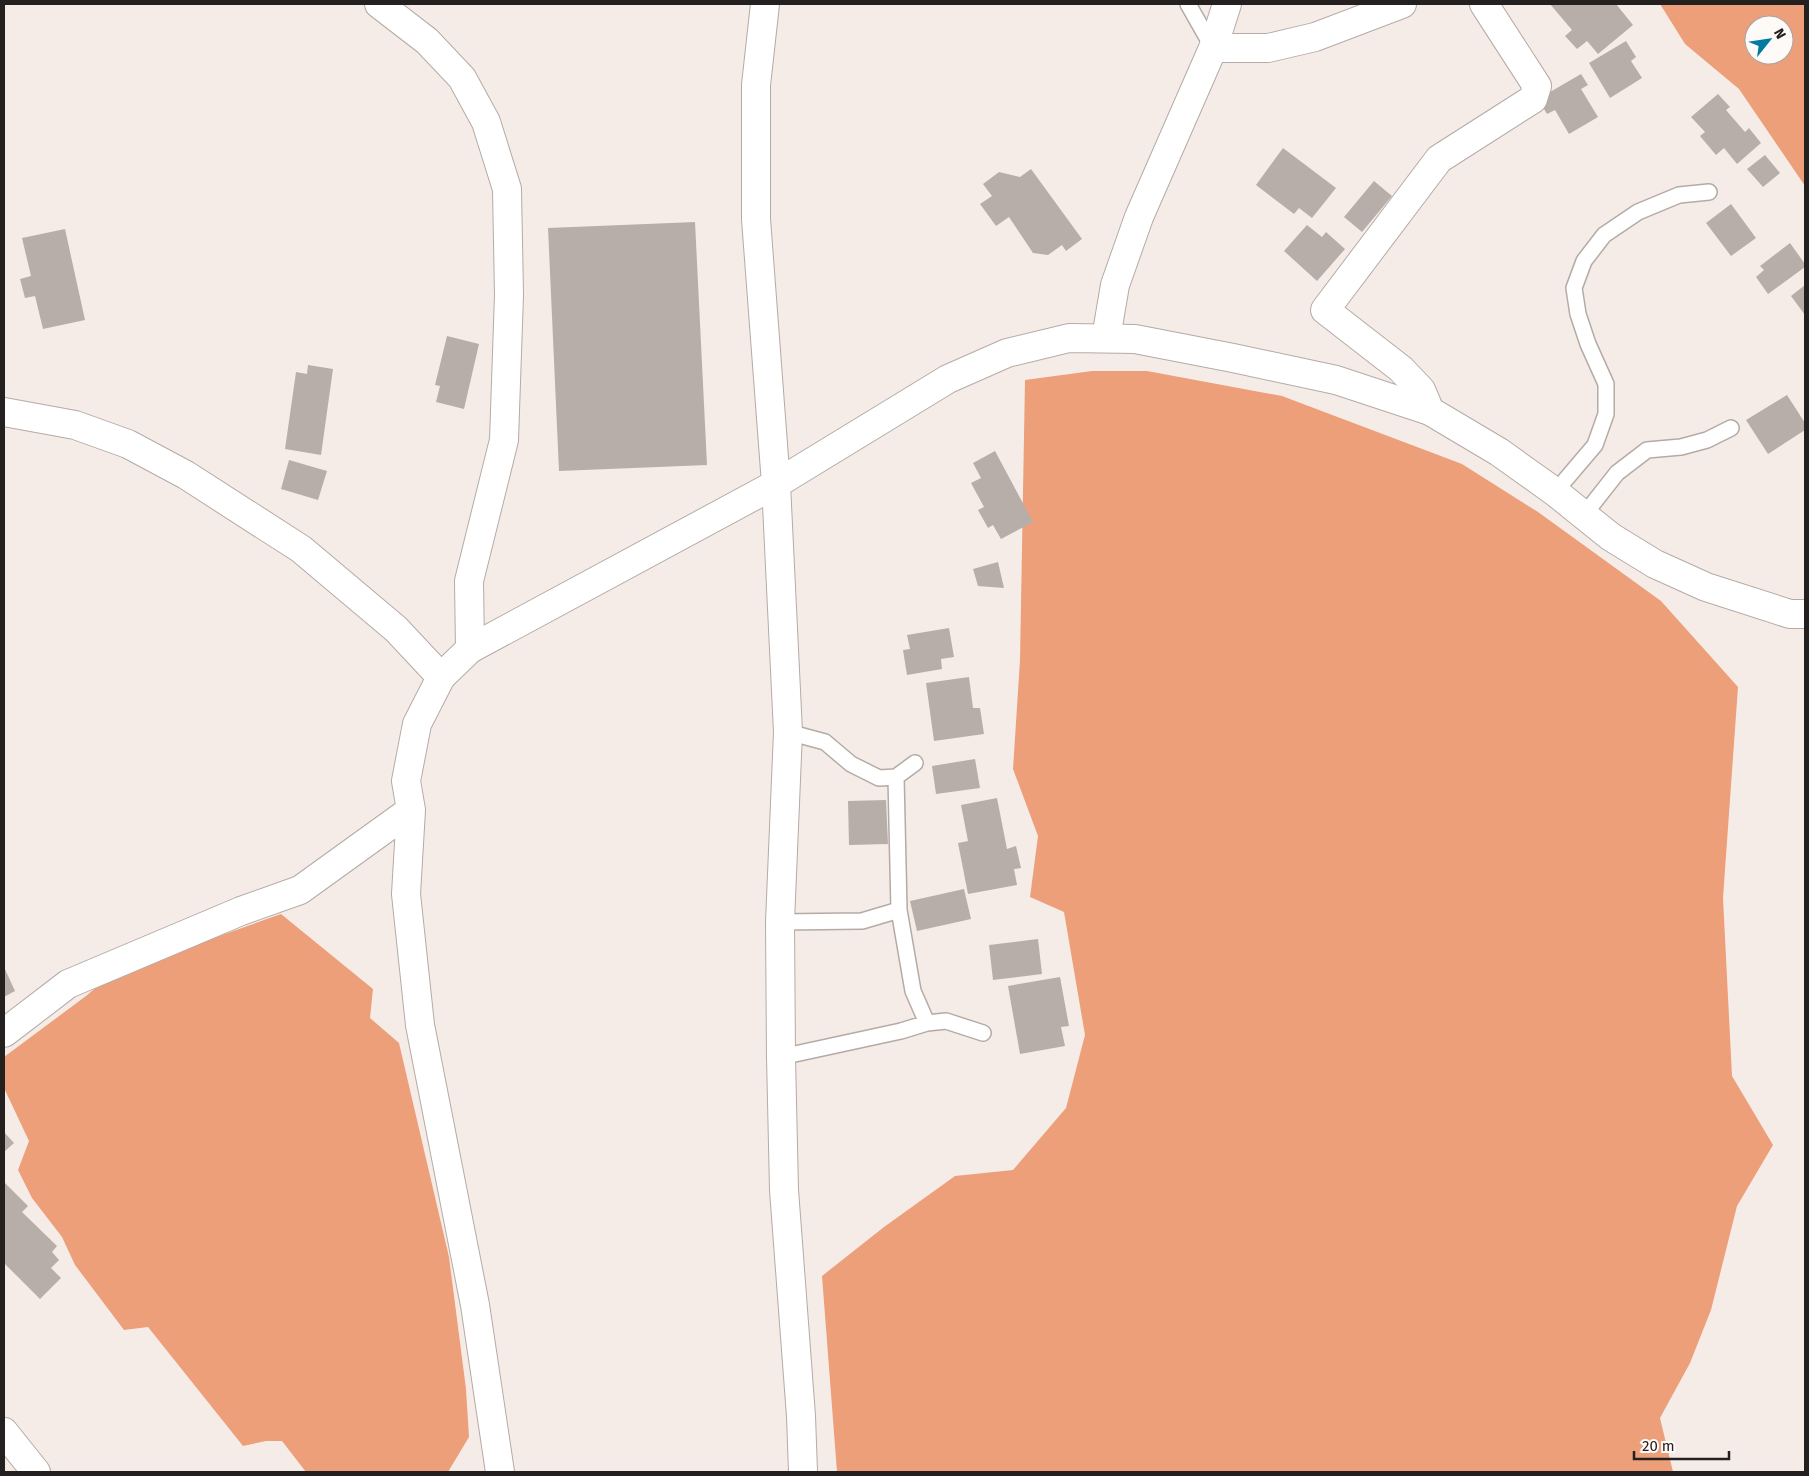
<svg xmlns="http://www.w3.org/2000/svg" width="1809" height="1476" viewBox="0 0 1809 1476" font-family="'Fira Sans',sans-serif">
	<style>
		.forest { fill: #ed9f7a; fill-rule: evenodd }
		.building { fill: #b7aea9 }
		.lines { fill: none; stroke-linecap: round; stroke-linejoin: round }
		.lane-casing { stroke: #b4aba6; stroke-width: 18 }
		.street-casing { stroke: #b4aba6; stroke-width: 30 }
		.secondary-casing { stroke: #b4aba6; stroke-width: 30 }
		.lane { stroke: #fff; stroke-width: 15 }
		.street { stroke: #fff; stroke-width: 28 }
		.secondary { stroke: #fff; stroke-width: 28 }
	</style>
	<rect width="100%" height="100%" fill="#f6ece7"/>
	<path class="forest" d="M1660,4H1805V186L1739,89L1685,44ZM1754,25H1784V55H1754Z
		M1092,371H1147L1282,396L1462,464L1538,512L1661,601L1738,687L1723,898L1732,1076L1773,1145L1737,1206L1711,1310L1690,1363L1660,1418L1673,1472H837L822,1276L884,1227L955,1176L1013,1170L1066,1108L1085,1035L1064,912L1030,897L1038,836L1013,769L1020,660L1025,380Z
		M281,914L373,989L370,1018L399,1043L449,1257L466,1389L469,1437L448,1472H306L282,1441H266L243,1446L148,1327L124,1330L75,1265L62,1237L32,1198L18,1170L29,1141L4,1088V1057L86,996L112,974Z"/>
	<path class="building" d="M1550,4H1609L1610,5L1616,4L1633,25L1598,54L1587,41L1577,49L1565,36L1572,30Z
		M1626,41L1636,57L1631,61L1642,78L1610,98L1589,63Z
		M1581,74L1588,85L1581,89L1598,117L1569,134L1555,110L1547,114L1538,99Z
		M1718,94L1730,107L1726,110L1745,132L1749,128L1761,143L1737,164L1724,148L1716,155L1700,136L1705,132L1691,117Z
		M1283,148L1336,188L1312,218L1299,208L1294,214L1256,185Z
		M1765,155L1780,173L1763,187L1747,169Z
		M1031,169L1082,239L1066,251L1062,245L1048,255L1033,253L1009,217L996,226L980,204L992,196L983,184L999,172L1020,177Z
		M1374,181L1392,196L1362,232L1344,217Z
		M1731,204L1756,238L1731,256L1706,223Z
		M695,222L707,465L559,471L548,228Z
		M1307,225L1322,237L1326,232L1345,249L1317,281L1284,251Z
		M65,229L85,320L43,329L35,296L25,298L20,279L31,276L22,238Z
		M1790,243L1805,264V267L1768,294L1756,277L1764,270L1760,266Z
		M1805,285V315L1791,296Z
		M447,336L479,344L464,409L436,402L440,386L435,385Z
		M308,365L333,369L321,455L285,449L296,372L307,374Z
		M1787,395L1805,423V430L1768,454L1746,420Z
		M995,451L1033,522L1001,539L993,525L988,528L978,510L984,507L971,483L981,478L973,463Z
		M289,460L327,471L318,500L281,489Z
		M998,562L1004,588L978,586L973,569Z
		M949,628L954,657L941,659L942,669L907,675L903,650L910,649L907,635Z
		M969,677L973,708H980L984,734L934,741L926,683Z
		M975,759L980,788L936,794L932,766Z
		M997,798L1007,849L1016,846L1021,868L1014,869L1017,885L968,894L958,843L968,841L961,805Z
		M886,800L888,844L849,845L848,801Z
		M964,889L971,919L917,931L910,901Z
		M1038,939L1042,974L993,980L989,945Z
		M4,967L15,991L4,997Z
		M1060,977L1069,1026L1061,1027L1065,1046L1020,1054L1008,986Z
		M4,1132L14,1143L4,1152Z
		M4,1182L28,1206L22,1212L57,1246L52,1252L59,1260L51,1268L61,1278L40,1299L4,1263Z"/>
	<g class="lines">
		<defs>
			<path id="lane" d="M1188,4L1213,48
				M1555,492L1595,445L1606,414V384L1588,344L1578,314L1574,288L1584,261L1604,235L1638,212L1679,195L1709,192
				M1584,515L1617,473L1647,450L1681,447L1707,440L1731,428
				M788,732L825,742L851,764L879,778L896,777L915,763
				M896,777L899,910L913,991L927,1023L946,1021L983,1033
				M780,922L862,921L899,910
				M781,1057L901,1031L927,1023"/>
			<path id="street" d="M379,4L427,41L462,78L486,122L507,189L509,295L504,440L469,581L470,649
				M1213,48H1268L1315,37L1402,4
				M1106,338L1115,285L1139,217L1213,48L1227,4
				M1430,411L1421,390L1401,369L1325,310L1439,159L1533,99L1537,86L1484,4
				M441,677L417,724L406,781L411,810L406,894L420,1025L475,1305L500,1472
				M4,1033L68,984L241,911L300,890L411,810
				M4,1432L36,1472"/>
			<path id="secondary" d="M765,4L756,85V219L776,484L788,732L780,922L781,1057L784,1190L801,1416L803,1472
				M4,412L75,425L128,444L186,475L301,549L396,629L441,677L470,649L776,484L948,379L1007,353L1069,338L1135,339L1233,358L1336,380L1430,411L1499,452L1555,492L1611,537L1655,564L1706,587L1790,614H1805"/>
		</defs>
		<use href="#lane" class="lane-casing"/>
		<use href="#street" class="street-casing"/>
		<use href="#secondary" class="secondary-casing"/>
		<use href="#lane" class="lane"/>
		<use href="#street" class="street"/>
		<use href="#secondary" class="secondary"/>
	</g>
	<rect width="1809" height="1476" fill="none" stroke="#24201f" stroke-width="10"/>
	<g transform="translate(1769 40) rotate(60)"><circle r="24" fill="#fefaf8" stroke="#a7a3a1"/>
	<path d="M0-4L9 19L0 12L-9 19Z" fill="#007ba2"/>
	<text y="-8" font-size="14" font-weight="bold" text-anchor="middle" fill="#24201f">N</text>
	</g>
	<path d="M1634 1451v8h95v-8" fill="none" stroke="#24201f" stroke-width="2.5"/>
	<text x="1642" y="1451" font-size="15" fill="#24201f" stroke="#fefaf8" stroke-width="4" paint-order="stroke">20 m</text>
</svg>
